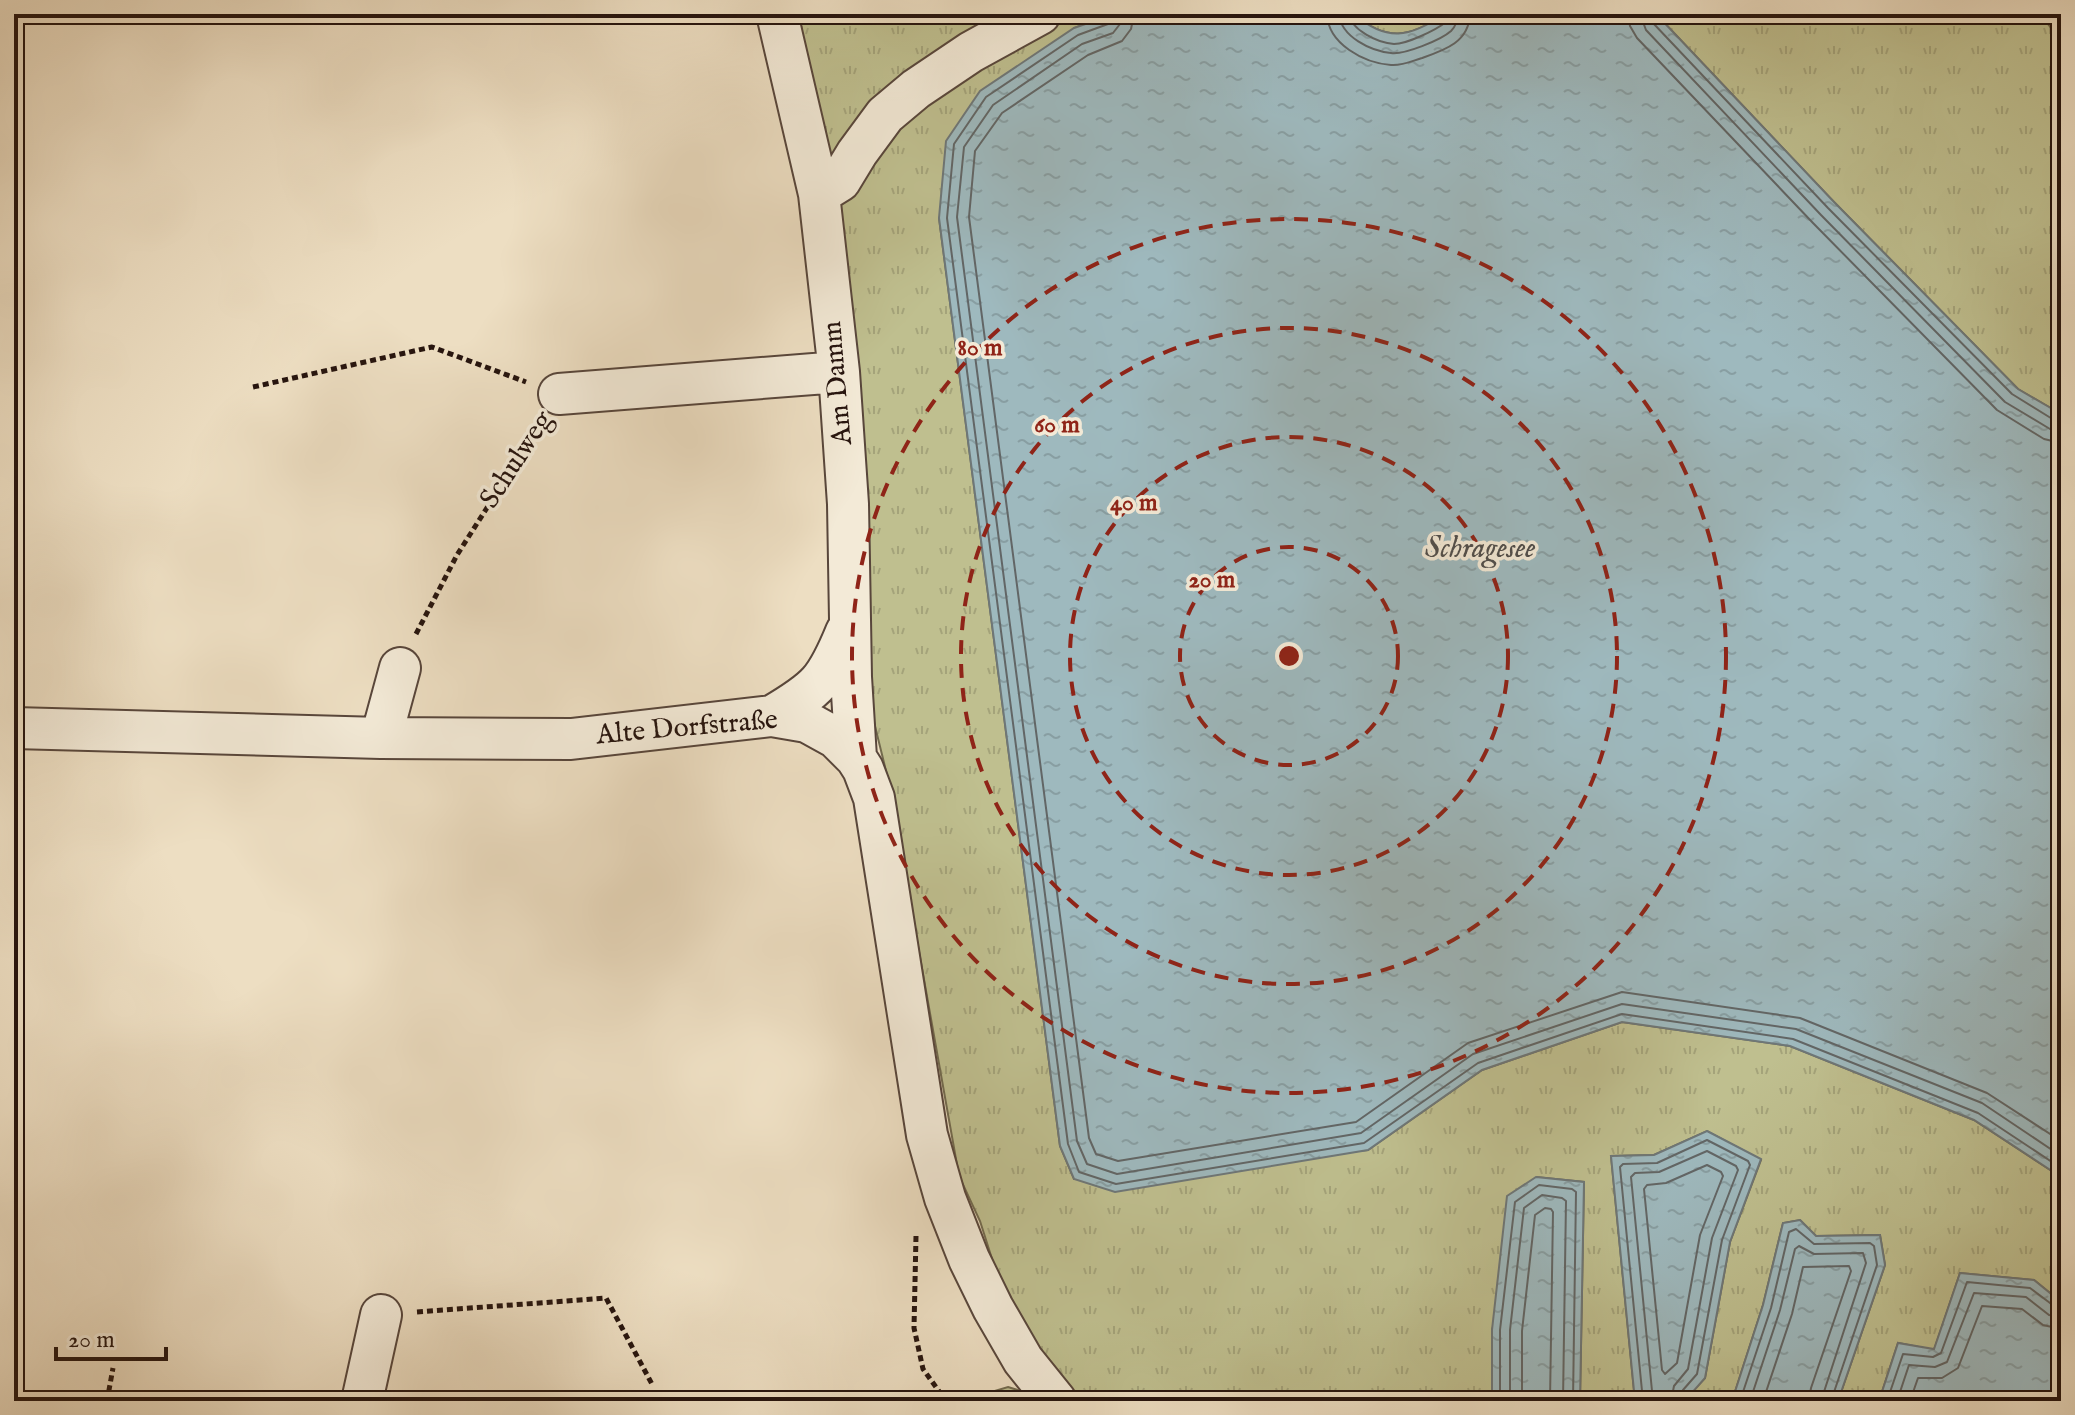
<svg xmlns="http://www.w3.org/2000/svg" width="2075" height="1415" viewBox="0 0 2075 1415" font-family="'IM FELL English',serif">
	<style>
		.grass { fill: url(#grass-tufts); stroke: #726a4e; stroke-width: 2 }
		.water { fill: url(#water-ripples); stroke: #6e7778; stroke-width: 2 }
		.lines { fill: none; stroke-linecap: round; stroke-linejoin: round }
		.shore { stroke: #626666; stroke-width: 2 }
		.minor-casing { stroke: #58463b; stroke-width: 44 }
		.path { stroke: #26140e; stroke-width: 5; stroke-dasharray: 6 4; stroke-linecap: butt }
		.minor { stroke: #f3ead7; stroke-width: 40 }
		.ring { fill: none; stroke: #8f2418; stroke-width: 4; stroke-dasharray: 14 10 }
		.labels { text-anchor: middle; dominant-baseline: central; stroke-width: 7; stroke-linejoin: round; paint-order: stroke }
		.street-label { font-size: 28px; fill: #26140e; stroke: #f3ead7 }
		.water-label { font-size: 30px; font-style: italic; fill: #504e4c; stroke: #f3ead7 }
		.centre { fill: #8f2418; stroke: #f3ead7; stroke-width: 4 }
		.ring-label { font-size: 24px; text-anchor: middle; font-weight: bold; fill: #8f2418; stroke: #f3ead7; stroke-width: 7; stroke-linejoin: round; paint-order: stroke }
	</style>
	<defs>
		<pattern id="grass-tufts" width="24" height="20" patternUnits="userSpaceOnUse" patternTransform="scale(2)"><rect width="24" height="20" fill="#bfbf8f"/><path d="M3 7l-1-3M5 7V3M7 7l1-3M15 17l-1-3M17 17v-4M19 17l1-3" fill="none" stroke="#a4a37a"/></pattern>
		<pattern id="water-ripples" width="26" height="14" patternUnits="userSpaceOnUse" patternTransform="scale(2)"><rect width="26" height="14" fill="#9eb9be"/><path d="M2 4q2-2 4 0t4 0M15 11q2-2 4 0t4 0" fill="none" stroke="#889ea2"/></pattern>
	</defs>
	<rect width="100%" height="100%" fill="#eddec2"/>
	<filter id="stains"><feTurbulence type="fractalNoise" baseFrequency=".0025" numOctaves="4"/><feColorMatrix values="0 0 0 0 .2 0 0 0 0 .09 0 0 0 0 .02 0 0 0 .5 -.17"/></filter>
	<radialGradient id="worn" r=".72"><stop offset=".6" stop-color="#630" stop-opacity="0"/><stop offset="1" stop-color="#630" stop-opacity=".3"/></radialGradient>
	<path class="grass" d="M791,14H1114L1074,28L939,218L1060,1146L1074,1179L1368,1150L1482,1070L1622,1022L1790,1046L1974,1120L2061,1177V1302L2034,1280L1960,1273L1934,1350L1898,1343L1879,1401H1838L1885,1265L1880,1235L1816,1236L1800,1220L1783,1223L1763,1305L1732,1401H1688L1689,1395L1705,1378L1730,1242L1761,1160L1707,1131L1654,1155L1611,1156L1635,1401H1580L1584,1182L1537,1177L1492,1330V1401H1081L1038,1351L1000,1284L980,1221L959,1176L889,783L872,714Z
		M1354,14H1444C1410,38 1386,42 1354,14Z
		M1656,14H2040L2055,33L2061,36V414L2018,389L1834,202Z
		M1008,1387L1024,1392L1031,1401H961Z"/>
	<path class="water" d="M1114,14H1354C1386,42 1410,38 1444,14H1656L1834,202L2018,389L2061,414V1177L1974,1120L1790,1046L1622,1022L1482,1070L1368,1150L1115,1192L1074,1179L1060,1146L939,218L946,141L980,91L1074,28Z
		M1707,1131L1761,1159L1730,1242L1705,1378L1690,1395L1688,1401H1635L1611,1156L1654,1155Z
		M1536,1177L1584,1182L1580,1401H1492V1330L1507,1196Z
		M1800,1220L1816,1236L1880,1235L1885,1265L1838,1401H1732L1763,1305L1783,1223Z
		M1960,1273L2034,1280L2061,1302V1376L2047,1401H1879L1898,1343L1934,1349Z"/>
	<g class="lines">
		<path class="shore" d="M1112,14L1108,24L1078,35L986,97L954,144L947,218L1068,1144L1079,1172L1116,1184L1364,1143L1478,1063L1622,1014L1793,1039L1978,1113L2061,1168
			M1122,14L1120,24L1113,33L1082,44L993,105L964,147L957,217L1077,1141L1087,1164L1117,1174L1361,1133L1473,1054L1622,1004L1796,1029L1982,1103L2061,1156
			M1134,14L1131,29L1122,41L1088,55L1002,113L975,151L969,217L1089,1138L1096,1154L1118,1161L1356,1122L1468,1043L1622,992L1800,1018L1987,1093L2061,1141
			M1327,14C1328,44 1364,63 1391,65C1402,66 1412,61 1422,58C1445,50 1469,42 1470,14
			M1339,14C1341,37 1371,51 1391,53C1404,55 1441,40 1451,31C1456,26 1457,21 1458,14
			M1349,14C1351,30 1378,43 1394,44C1407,44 1436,30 1446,22L1448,14
			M1628,14L1630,26L1637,38L1813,223L1997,410L2044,439L2061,443
			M1640,14L1646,30L1821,215L2005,402L2050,429L2061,431
			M1650,14L1653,23L1828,208L2012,394L2054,420L2061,421
			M1707,1165L1721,1172L1723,1176L1700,1235L1677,1363L1665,1374L1662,1370L1644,1189L1647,1185L1666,1183Z
			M1500,1401V1330L1515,1202L1539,1185L1572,1189L1576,1192L1573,1401
			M1510,1401V1330L1524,1208L1542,1195L1562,1198L1566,1201L1563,1401
			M1522,1401V1331L1535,1215L1545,1208L1551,1209L1553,1212L1550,1401
			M1643,1401L1620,1167L1623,1164L1657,1163L1707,1140L1748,1161L1750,1165L1722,1240L1697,1374L1683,1390L1681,1401
			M1653,1401L1631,1177L1635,1173L1659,1172L1707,1151L1736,1166L1738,1170L1712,1238L1688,1369L1674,1386L1671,1401
			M1740,1401L1771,1308L1789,1232L1796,1229L1814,1244L1870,1243L1874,1246L1877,1265L1831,1401
			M1750,1401L1780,1310L1795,1249L1799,1246L1814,1254L1863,1253L1866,1263L1821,1401
			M1763,1401L1792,1314L1803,1267L1849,1266L1851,1271L1811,1388L1809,1401
			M1887,1401L1903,1354L1933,1357L1941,1353L1967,1282L2030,1288L2054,1306L2061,1307
			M1897,1401L1909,1365L1935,1367L1947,1362L1974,1293L2026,1297L2049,1315L2061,1317
			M1910,1401L1918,1378H1942L1958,1368L1982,1306L2022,1309L2043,1325L2061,1329"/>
		<defs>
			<path id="minor" d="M777,14L819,194L839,372L848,504L851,677L856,758
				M819,194L840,181L857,153L885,115L916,89L971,52L1040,14
				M559,394L839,372
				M772,716C818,689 826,681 846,632
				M14,728L381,738L571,739L772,716L807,722L836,738L856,758L863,769L874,798L927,1135L945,1198L969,1259L993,1308L1023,1360L1056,1401
				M381,738L400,668
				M362,1401L381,1315"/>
		</defs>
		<use href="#minor" class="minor-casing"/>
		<path class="path" d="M253,387L432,347L526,382
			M416,634L457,555L539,426
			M916,1236L914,1328L923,1369L946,1401
			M417,1312L606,1298L653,1386
			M107,1401L113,1368"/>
		<use href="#minor" class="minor"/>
	</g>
	<g class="ring">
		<circle cx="1289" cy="656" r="109"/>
		<circle cx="1289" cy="656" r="219"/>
		<circle cx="1289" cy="656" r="328"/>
		<circle cx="1289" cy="656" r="437"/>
	</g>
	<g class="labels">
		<g class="street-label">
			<text transform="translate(838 383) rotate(-95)">Am Damm</text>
			<text transform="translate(517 460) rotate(-57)">Schulweg</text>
			<text transform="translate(687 728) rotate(-5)">Alte Dorfstraße</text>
		</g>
		<g class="water-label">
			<text x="1480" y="549">Schragesee</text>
		</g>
	</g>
	<circle cx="1289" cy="656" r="12" class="centre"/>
	<g class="ring-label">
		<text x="980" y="355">80 m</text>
		<text x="1057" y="432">60 m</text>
		<text x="1134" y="510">40 m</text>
		<text x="1212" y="587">20 m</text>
	</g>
	<rect width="2075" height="1415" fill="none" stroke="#eddec2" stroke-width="48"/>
	<rect x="16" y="16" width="2043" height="1383" fill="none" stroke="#26140e" stroke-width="4"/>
	<rect x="24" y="24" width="2027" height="1367" fill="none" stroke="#26140e" stroke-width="2"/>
	<path d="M56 1347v12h110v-12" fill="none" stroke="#26140e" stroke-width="4"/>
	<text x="68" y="1347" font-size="24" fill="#26140e" stroke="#f3ead7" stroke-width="6" paint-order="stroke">20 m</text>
	<rect width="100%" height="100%" filter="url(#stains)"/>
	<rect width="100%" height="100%" fill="url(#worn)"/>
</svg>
